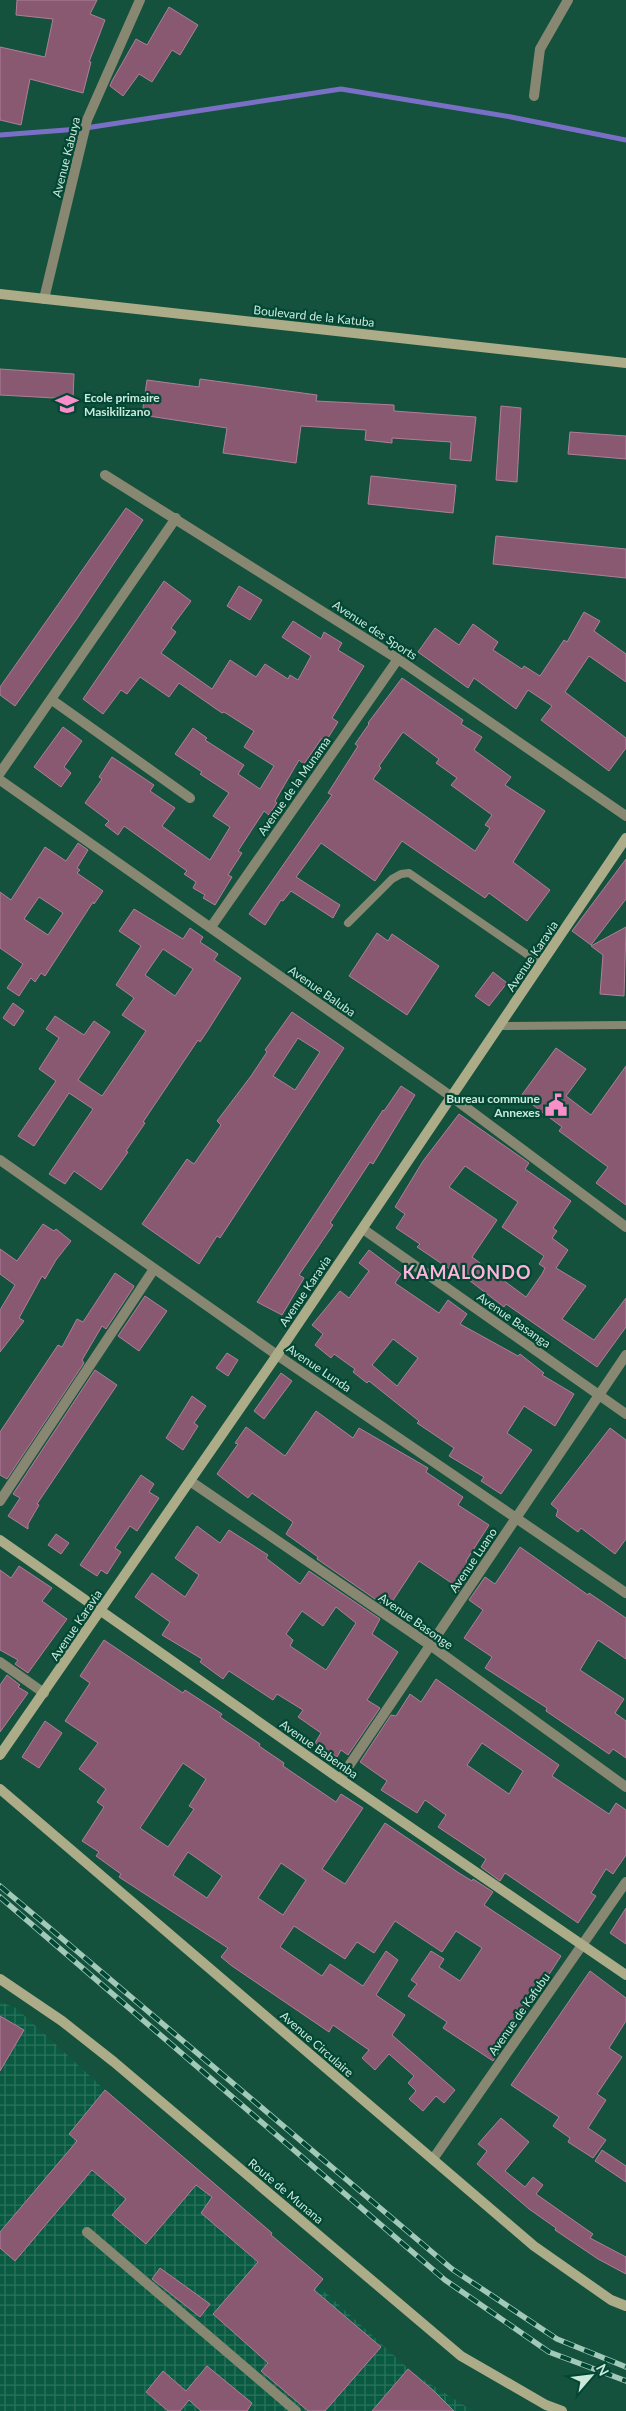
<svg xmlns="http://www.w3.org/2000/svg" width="626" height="2411" viewBox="0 0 626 2411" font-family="Lato,sans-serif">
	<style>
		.industrial { fill: url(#industrial-grid) }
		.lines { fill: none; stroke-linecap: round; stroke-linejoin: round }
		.stream { stroke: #796fc5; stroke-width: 5 }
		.building { fill: #895972; stroke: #b07e98; fill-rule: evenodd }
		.lane { stroke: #888872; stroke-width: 8 }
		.street { stroke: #888872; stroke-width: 10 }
		.secondary { stroke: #adac89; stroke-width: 10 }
		.rail-casing { stroke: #a2c8b8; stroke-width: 5.5 }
		.rail { stroke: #024734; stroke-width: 4; stroke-dasharray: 11; stroke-linecap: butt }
		.labels { text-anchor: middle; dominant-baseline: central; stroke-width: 4.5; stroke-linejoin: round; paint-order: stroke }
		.street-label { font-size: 12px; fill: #cbe9db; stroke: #024734 }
		.poi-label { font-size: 12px; font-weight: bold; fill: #cbe9db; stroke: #024734; text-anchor: start }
		.district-label { font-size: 18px; font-weight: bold; letter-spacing: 1px; fill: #feb3da; stroke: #024734 }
	</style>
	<defs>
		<pattern id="industrial-grid" width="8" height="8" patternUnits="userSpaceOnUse" patternTransform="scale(1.25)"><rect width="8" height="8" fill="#0a5a42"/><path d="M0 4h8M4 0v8" fill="none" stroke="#2c725d"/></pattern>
	</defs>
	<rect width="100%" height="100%" fill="#14523e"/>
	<path class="industrial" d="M0,2002L16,2008L413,2373L473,2411H0Z"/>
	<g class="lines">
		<path class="stream" d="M0,135L79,129L341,89L511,117L626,140"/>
	</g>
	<path class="building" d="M17,0H97L90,14L105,20L89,62H91L83,93L30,79L21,125L0,120V47L45,57L53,19L16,15Z
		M169,7L198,25L180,55L172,50L152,82L139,74L123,96L110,86L112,81L136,39L147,45Z
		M0,369L74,374L73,399L0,395Z
		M200,379L317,395L316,401L394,405V411L476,417L471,461L450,459L451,442L392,438V443L365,440L366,430L301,426L296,463L223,453L227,428L142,415L147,380L199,387Z
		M501,406L521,408L517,482L496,480Z
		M570,432L626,436V459L568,454Z
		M371,476L456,485L453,513L368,504Z
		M126,508L143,520L76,620L15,706L0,695V687Z
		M496,536L626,549V578L493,564Z
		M164,581L191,601L171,628L176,632L161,653L212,689L230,660L256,677L265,664L288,679L290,675L298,680L311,656L282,637L293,621L321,639L324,632L342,643L338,650L364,666L332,718L338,722L326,741L322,738L304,764L299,760L275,801L277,803L269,815L264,811L238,851L242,853L228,875L232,877L215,905L203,898L205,895L193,888L196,882L184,874L187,871L124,826L118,835L105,825L109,821L85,803L102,779L99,777L112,757L154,785L150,791L175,808L162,826L210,860L230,827L213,816L229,793L200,774L202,772L175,754L193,728L207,738L205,740L244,765L238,774L260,789L274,766L244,747L254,731L224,712L222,713L179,683L169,697L140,677L127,694L121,690L103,714L83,699Z
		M239,586L262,600L250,620L227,606Z
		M584,612L600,621L594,631L626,654V682L589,656L565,692L626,738V748L609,771L541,720L552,706L528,690L516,709L474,678L468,688L418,652L435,628L459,645L473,624L498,642L493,650L522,669L524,666L540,676L564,640L567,642Z
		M402,678L463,720L461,724L482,737L474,750L511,777L505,785L545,811L513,862L550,890L527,921L489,893L485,898L402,841L375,881L321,843L296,877L340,905L333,918L291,891L283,901L281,900L265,925L249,914L332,795L328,793L358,746L355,744L369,724L368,723ZM403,732L439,759L436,763L457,778L451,785L492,815L485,825L490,828L475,851L373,779L381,768L379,766Z
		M63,727L82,741L64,767L71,773L61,787L34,767Z
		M78,843L88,850L77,868L80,870L77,873L103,891L94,904L93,902L45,976L41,973L35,982L31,978L19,996L7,988L23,964L0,948V892L11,900L45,847L66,861ZM39,897L63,913L48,935L24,919Z
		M626,859V899L591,945L572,931Z
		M134,909L183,939L190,928L203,937L200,942L218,954L214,960L241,978L208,1030L200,1042L198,1040L143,1122L145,1123L126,1151L128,1152L101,1190L74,1171L65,1184L49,1174L93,1109L69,1093L34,1146L18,1136L56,1081L39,1069L59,1038L46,1029L55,1016L84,1035L94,1021L110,1032L78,1080L102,1096L146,1031L122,1015L134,998L116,985L141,946L119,931ZM163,949L193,969L175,996L145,975Z
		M626,927L624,996L600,994L603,955L591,946Z
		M377,933L388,941L392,934L439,966L407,1015L349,976Z
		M493,972L507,983L489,1006L475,996Z
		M13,1003L24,1011L14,1026L3,1018Z
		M292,1012L344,1048L220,1238L217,1236L199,1264L142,1224L187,1159L194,1164L221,1125L217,1121L251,1076L267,1052L265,1050ZM298,1038L320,1052L295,1090L273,1076Z
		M556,1048L586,1069L566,1096L591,1115L626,1066V1205L596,1183L608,1167L559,1131L562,1127L521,1096Z
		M401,1086L415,1095L373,1164L370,1162L330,1223L333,1225L299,1275L304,1278L282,1315L257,1302L383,1110L384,1111Z
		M459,1114L529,1163L525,1169L571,1201L553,1228L557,1231L552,1238L568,1250L556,1268L586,1286L562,1319L594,1340L626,1298V1327L597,1367L506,1304L504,1307L461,1274L460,1276L417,1247L420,1244L396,1228L405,1214L395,1207L423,1161ZM465,1166L518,1202L502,1227L544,1256L539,1264L545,1268L542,1274L526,1297L472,1257L497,1220L449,1187Z
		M43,1224L54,1231L56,1229L71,1241L56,1260L45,1279L42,1276L19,1318L24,1321L0,1352V1310L15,1285L0,1274V1249L17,1261Z
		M369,1250L401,1274L395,1283L439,1313L448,1300L467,1314L460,1324L518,1356L520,1354L544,1373L542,1375L574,1394L555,1426L524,1406L507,1433L532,1450L501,1494L481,1481L484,1477L449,1456L454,1448L417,1423L419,1421L369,1381L367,1383L353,1372L355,1369L334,1354L331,1358L315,1345L323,1334L312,1325L340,1291L349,1298L369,1271L359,1263ZM393,1339L418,1358L397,1386L372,1365Z
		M115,1273L134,1286L133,1288L106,1329L102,1326L82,1360L84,1363L7,1479L0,1475V1432L58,1345L62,1347L77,1319L83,1322Z
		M145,1296L167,1311L139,1351L118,1336Z
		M227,1353L238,1360L228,1376L216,1368Z
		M95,1370L117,1385L37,1504L39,1505L28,1524V1529L8,1516L20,1498L13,1494Z
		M281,1373L292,1381L264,1419L254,1411Z
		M192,1396L206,1406L194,1423L198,1426L183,1450L166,1438Z
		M316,1411L353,1438L359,1428L428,1468L426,1472L463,1497L458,1505L489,1525L466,1561L473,1569L457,1593L459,1588L419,1561L388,1608L317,1559L318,1557L286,1534L293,1522L252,1493L248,1498L217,1474L238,1444L235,1443L246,1427L285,1456Z
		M610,1428L626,1440V1539L615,1554L581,1528L578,1532L556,1516L558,1510L551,1504Z
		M141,1475L154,1484L149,1492L159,1498L137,1531L130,1526L115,1548L121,1552L107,1574L101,1570L97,1576L80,1565Z
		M197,1526L220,1543L229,1530L268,1555L266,1558L300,1584L309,1571L380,1619L372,1634L398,1652L367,1700L380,1708L348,1755L341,1750L337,1757L315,1743L321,1733L298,1717L303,1710L277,1694L273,1700L229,1671L223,1679L200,1662L202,1659L162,1635L170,1622L135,1597L152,1573L185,1597L199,1575L175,1558ZM336,1607L356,1623L326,1670L290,1646L293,1640L286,1634L302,1611L323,1626Z
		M56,1534L69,1543L61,1554L48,1545Z
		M520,1547L588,1595L589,1593L626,1618V1659L598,1640L580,1670L624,1699L615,1713L626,1721V1758L613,1749L609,1754L546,1711L547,1708L485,1668L492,1657L464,1638L483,1610L469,1600L485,1577L495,1584Z
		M19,1566L52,1588L42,1601L67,1619L28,1673L15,1664L18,1660L0,1650V1570L11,1578Z
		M104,1640L183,1693L185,1690L222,1714L220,1717L260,1744L259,1746L284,1763L283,1766L336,1802L341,1794L363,1808L322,1869L345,1884L385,1823L459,1873L472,1881L473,1879L493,1892L484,1905L561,1956L493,2061L443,2028L447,2022L408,1996L417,1984L411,1980L431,1951L444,1959L439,1967L460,1981L482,1948L456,1931L442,1952L395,1921L374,1953L357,1942L345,1959L294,1926L280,1947L322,1976L330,1964L363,1986L386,1951L398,1960L376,1995L405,2015L392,2035L455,2090L444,2103L436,2096L423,2111L409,2099L416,2091L408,2083L414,2076L389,2054L375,2070L362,2058L369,2050L333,2025L329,2032L232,1966L221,1957L228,1948L119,1877L121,1874L96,1856L99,1852L82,1841L104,1807L97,1802L106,1789L79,1769L98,1743L65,1721L90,1683L80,1676ZM183,1763L206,1779L189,1806L194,1809L168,1847L140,1828ZM188,1852L222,1876L207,1898L173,1875ZM281,1863L306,1880L283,1915L258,1898Z
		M7,1675L20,1685L18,1687L28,1693L0,1732V1685Z
		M436,1679L559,1765L552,1776L609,1814L616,1803L626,1810V1855L613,1874L606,1869L591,1893L596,1896L578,1923L505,1873L500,1881L481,1867L486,1859L438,1827L446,1815L425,1800L417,1813L381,1790L387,1781L360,1762L391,1715L396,1716L410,1694L421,1702ZM482,1743L523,1771L509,1794L467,1765Z
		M45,1721L62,1733L39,1768L22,1757Z
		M626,1908V1944L610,1933Z
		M590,1971L626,1998V2021L609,2048L622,2057L597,2094L606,2100L588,2128L606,2140L593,2158L568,2142L570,2138L553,2126L559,2117L511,2085Z
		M0,2016L24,2030L0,2071Z
		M105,2090L272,2233L271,2235L323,2279L314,2290L381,2347L325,2411H308L261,2371L268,2363L213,2314L258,2262L201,2213L212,2197L196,2185L146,2244L112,2215L126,2199L92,2170L15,2261L0,2248V2232L77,2141L69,2134Z
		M501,2118L529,2142L505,2171L525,2187L533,2177L543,2185L536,2194L593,2234L590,2238L626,2257V2274L598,2259L555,2230L556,2228L529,2209L477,2164L487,2151L478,2144Z
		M602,2150L626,2166V2182L595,2161Z
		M160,2268L210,2304L200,2317L152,2279Z
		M207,2366L252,2403L247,2411H201L189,2400L180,2411H168L146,2392L163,2371L186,2391Z
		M408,2369L434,2391L454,2411H372Z"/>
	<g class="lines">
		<path class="lane" d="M348,923L392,879L401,874L409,873L541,964
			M500,1026L626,1025"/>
		<path class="street" d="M534,96L540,49L568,0
			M44,299L87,120L140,0
			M105,475L398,659L626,816
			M52,700L190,798
			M0,773L176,518
			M0,780L452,1097L626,1227
			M211,927L398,659
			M0,1160L277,1355L626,1593
			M363,1229L626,1414
			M190,1481L430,1645L626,1787
			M0,1501L154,1269
			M0,1662L44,1693
			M340,1779L626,1355
			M433,2159L626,1882
			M87,2232L296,2411"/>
		<path class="secondary" d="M0,294L626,363
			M0,1540L340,1779L626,1975
			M0,1755L277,1355L626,838
			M0,1789L534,2246L611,2300L626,2306
			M0,1979L62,2021L114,2062L461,2356L546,2405L562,2411"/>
		<defs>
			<path id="rail" d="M0,1886L452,2269L557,2339L626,2367
				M0,1897L445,2280L549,2352L626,2381"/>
		</defs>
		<use href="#rail" class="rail-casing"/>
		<use href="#rail" class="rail"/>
	</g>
	<defs>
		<symbol id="school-bare" viewBox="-9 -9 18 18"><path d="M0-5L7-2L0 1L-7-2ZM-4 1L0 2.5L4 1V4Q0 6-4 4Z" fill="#f98fca" stroke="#024734" stroke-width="2.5" paint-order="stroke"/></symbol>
		<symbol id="civic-bare" viewBox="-9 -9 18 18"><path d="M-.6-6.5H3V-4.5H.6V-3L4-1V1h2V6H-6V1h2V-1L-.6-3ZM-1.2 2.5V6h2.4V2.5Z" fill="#f98fca" stroke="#024734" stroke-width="2.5" paint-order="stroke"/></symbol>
	</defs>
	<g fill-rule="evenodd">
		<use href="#school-bare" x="51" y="388" width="32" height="32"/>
		<use href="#civic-bare" x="540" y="1089" width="32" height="32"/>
	</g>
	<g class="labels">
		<g class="street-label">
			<text transform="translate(66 157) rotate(-76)">Avenue Kabuya</text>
			<text transform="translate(314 316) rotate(6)">Boulevard de la Katuba</text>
			<text transform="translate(375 630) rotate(33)">Avenue des Sports</text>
			<text transform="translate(294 786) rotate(-55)">Avenue de la Munama</text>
			<text transform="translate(532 956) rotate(-56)">Avenue Karavia</text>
			<text transform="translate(322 991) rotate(35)">Avenue Baluba</text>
			<text transform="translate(305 1291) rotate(-56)">Avenue Karavia</text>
			<text transform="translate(514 1320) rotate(35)">Avenue Basanga</text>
			<text transform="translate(319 1368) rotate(34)">Avenue Lunda</text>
			<text transform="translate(473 1560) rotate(-56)">Avenue Luano</text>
			<text transform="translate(416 1621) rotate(35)">Avenue Basonge</text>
			<text transform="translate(76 1625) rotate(-56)">Avenue Karavia</text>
			<text transform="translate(319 1749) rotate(35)">Avenue Babemba</text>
			<text transform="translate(519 2014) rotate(-55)">Avenue de Kafubu</text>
			<text transform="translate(317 2044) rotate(41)">Avenue Circulaire</text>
			<text transform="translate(286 2191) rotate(40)">Route de Munana</text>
		</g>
		<g class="poi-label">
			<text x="84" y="397">Ecole primaire<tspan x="84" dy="14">Masikilizano</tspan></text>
			<text x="540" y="1098" text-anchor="end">Bureau commune<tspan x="540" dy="14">Annexes</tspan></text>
		</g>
		<g class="district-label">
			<text x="467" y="1272">KAMALONDO</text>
		</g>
	</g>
	<g transform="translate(591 2376) rotate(62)" stroke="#024734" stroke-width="4" paint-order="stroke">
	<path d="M0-4L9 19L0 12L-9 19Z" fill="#cbe9db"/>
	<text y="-8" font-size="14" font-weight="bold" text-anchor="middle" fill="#cbe9db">N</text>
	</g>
</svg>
